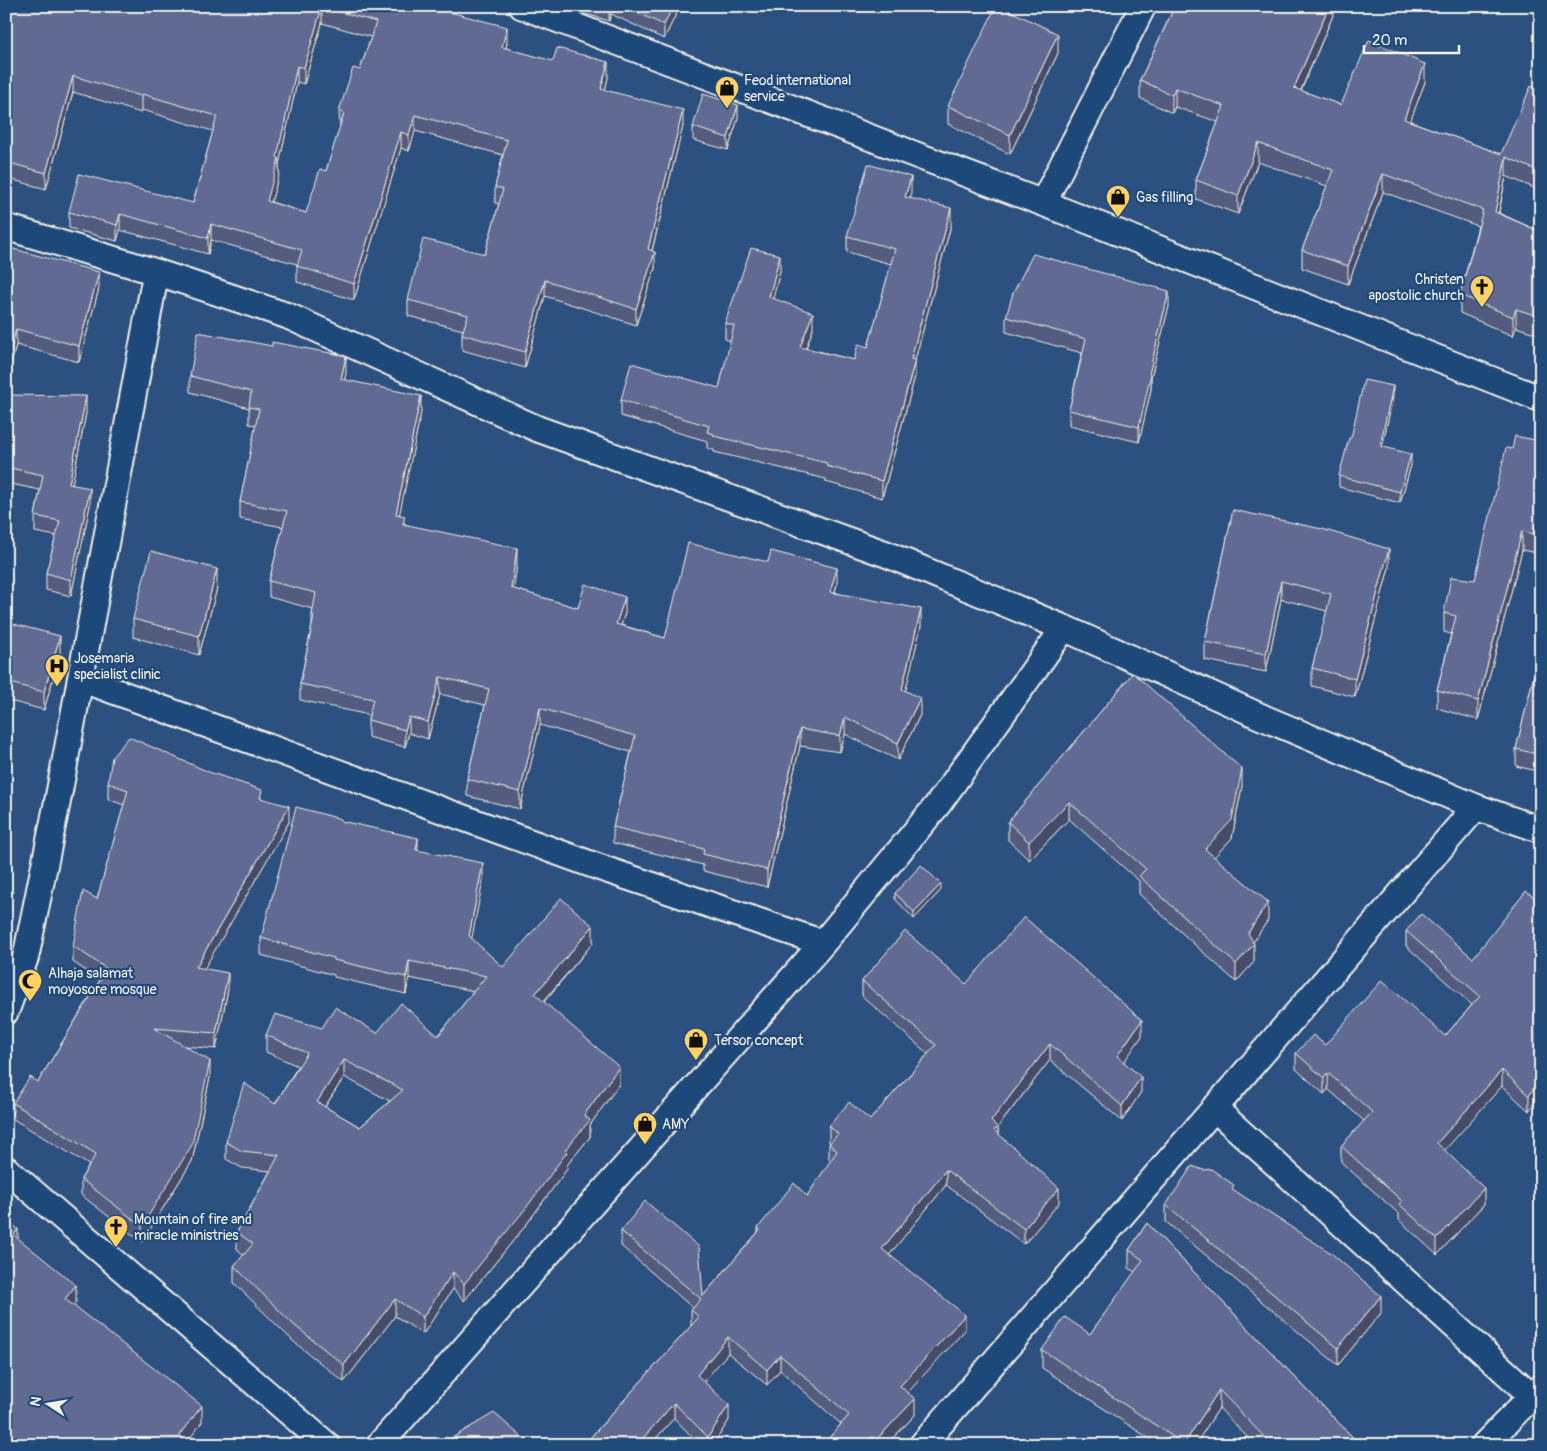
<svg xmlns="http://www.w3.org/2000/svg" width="1547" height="1451" viewBox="0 0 1547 1451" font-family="Pangolin,sans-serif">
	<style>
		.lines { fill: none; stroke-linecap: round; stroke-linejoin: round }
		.street-casing { stroke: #f4f1e8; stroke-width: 29 }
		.street { stroke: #1f4a7a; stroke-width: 25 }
		.wall { fill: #535c7e; stroke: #f4f1e8; fill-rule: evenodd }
		.shaded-wall { fill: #444b67; stroke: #f4f1e8 }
		.building { fill: #616b93; stroke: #f4f1e8; fill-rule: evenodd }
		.labels { text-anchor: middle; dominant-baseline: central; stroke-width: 4.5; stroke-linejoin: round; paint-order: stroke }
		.poi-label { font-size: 14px; fill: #f4f1e8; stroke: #1f4a7a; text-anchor: start }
	</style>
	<rect width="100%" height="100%" fill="#2c507f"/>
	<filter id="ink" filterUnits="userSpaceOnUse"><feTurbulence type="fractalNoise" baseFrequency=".02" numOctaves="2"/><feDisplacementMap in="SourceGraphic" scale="10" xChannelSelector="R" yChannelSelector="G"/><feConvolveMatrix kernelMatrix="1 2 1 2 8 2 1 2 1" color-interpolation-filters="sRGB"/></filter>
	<g filter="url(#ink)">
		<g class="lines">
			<defs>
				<path id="street" d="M522,6L1043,203L1541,399
					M1043,203L1143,6
					M6,227L156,272L288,316L538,429L886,554L1064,628L1264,718L1476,807L1541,830
					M81,679L604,869L823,943
					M6,1011L26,956L58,799L156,272
					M1214,1108L1532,1396
					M6,1169L327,1445
					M379,1445L823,943L939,803L1064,628
					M922,1445L1476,807
					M1484,1445L1541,1387"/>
			</defs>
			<use href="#street" class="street-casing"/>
			<use href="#street" class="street"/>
		</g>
		<path class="wall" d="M6,6H448L447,11L507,43L506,48L608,78L605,90L683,126L652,251L655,268L636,325L545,296L525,368L462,350V334L463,330L408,316V300L485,254L499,204L495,203V187L503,155L415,131L409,151L401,148L354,300L297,282V264L211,240L208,254L120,230L117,241L69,228V212L193,203L213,131L142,110L141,113L73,92L46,189L6,178ZM322,23L371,37L360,70L339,111L340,127L326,171L306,213L271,202L279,174V164L297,82L304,84Z
			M580,6H680L664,39L611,14L609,21L580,12Z
			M857,6H874L872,12Z
			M1173,6H1337L1301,91L1341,105L1425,82L1410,121L1501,154L1541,91V191L1506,176L1499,213L1541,232V335L1516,327L1513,336L1460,313V295L1478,226L1383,192L1348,284L1302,268V250L1327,186L1258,162L1238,214L1196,199V180L1218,122L1175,107L1172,113L1140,98V80L1173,10Z
			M1058,53L1010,154L948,124V106Z
			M738,118L728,150L693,140V127Z
			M911,193L910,198L951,225L915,360V376L882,498L826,482V479L714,452V450L707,448V441L621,416V400L719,388L731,341L725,339V323L780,271L773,298L813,329L806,348L854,360L868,347L891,264L847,252V236Z
			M6,247L99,288L79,362L16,345L6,384Z
			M1169,306L1151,377V389L1139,442L1069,425V410L1082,353L1006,332V317Z
			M346,373L344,380L421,412L399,515L405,524L517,565L513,589L578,608L625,613L621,625L665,638L837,584L835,592L921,626L905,691L920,715L898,760L845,734L840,752L800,746L767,887L703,871V865L613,843V827L631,752L540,725L520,809L467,796V779L485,705L440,694L428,739L409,733L405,747L368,737V720L369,715L300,700V684L312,625V615L313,609L269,597V581L283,527L240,519V502L256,425L249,424V408L190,392V376Z
			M6,395L86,413L72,484L90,505L71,596L46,590V573L56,536L35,532V516L40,490L6,483Z
			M1393,397L1382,447L1411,465L1400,503L1339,487V476L1351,438Z
			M1541,433V554L1522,550L1478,720L1437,708V690L1451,634L1444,632V613L1475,580L1512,449L1535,440Z
			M1233,510L1389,567L1355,697L1312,686V668L1327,611L1281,599L1266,672L1205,660V642Z
			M217,588L199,655L133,637V619Z
			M6,622L60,654L44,710L6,700Z
			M1541,646V772L1516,766V749Z
			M1133,673L1242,786L1232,838L1214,857L1268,920L1253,942L1254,962L1236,982L1139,894V881L1069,819L1029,860L1008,840V822Z
			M108,783L262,798L289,822L204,968L228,989L216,1049L185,1046L210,1077L192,1161L142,1242L81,1195V1179L89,1165L13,1119V1103L38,1082L100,980L73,962V946L97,899L124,805L108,799Z
			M341,821L418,850L483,880L471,939L503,967L593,943L544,1002L619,1084L590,1125V1137L567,1165V1169L526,1225L464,1301L453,1289L423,1334L395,1316L344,1382L294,1342L234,1283V1266L244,1255L237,1249V1232L270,1171L242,1168L226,1159V1142L275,1104L298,1066L266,1052V1035L322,1028L377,1033L438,1036L474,991L409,978L406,994L334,977V975L261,955V938ZM344,1077L390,1101L360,1127L325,1107Z
			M941,890L914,919L895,899V893Z
			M1541,903L1529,1111L1502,1086L1444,1150L1484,1204L1437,1255L1399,1220V1214L1341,1162V1146L1364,1121L1328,1089L1324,1094L1296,1069V1053L1325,1045L1445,1036L1472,1005L1406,946V931L1473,958Z
			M862,981L966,984L1142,1036L1123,1062L1141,1092L1122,1121L1050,1060L998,1127V1134L1059,1203L1024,1244L946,1185L889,1255L965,1330L907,1392L915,1415L886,1445H823L841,1424L780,1370L767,1385L728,1353L704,1381L729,1420L713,1445H700L674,1418L650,1445H590V1438L691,1326V1310L693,1308L621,1246V1231L703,1296L758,1232V1228L807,1196L831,1161L829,1159V1144L830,1143L829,1142V1126L870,1120L928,1054L862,996Z
			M1234,1190L1381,1313L1338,1365L1166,1222V1205Z
			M1147,1223L1360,1445H1255L1219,1408L1195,1445H1159L1042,1368V1350L1090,1334L1135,1272L1129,1268V1250Z
			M450,1439L531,1445H450Z"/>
		<path class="shaded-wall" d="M443,6H448L442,26V10Z
			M609,6H611V14L609,21Z
			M673,6H680L664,39V25Z
			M1329,6H1337L1294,106V88Z
			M322,7V23L304,84V68Z
			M507,27V43L502,63V47Z
			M1058,34V53L1010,154V135Z
			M608,62V78L601,105V89Z
			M1425,64V82L1404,138V119Z
			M297,66V82L279,164V174L267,217V201Z
			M73,76V92L46,189V173Z
			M1175,88V107L1172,113V95Z
			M142,94V110L141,113V96Z
			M738,105V118L728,150V138Z
			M683,110V126L648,266V249Z
			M415,115V131L409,151V135Z
			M401,132V148L354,300V284Z
			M1258,143V162L1238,214V196Z
			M1506,157V176L1495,230V212Z
			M1383,174V192L1348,284V266Z
			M911,177V193L905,213V197Z
			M951,208V225L911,375V359Z
			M120,214V230L117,241V225Z
			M211,224V240L208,254V238Z
			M655,252V268L636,325V309Z
			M780,255V271L769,313V297Z
			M99,272V288L79,362V346Z
			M545,280V296L525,368V352Z
			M1169,291V306L1151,377V389L1139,442V427L1149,374Z
			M1516,309V327L1513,336V317Z
			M813,313V329L800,363V347Z
			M16,329V345L6,384V367Z
			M346,356V373L341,396V379Z
			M915,360V376L882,498V481Z
			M1393,386V397L1380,457V446Z
			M86,396V413L69,500V484Z
			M421,396V412L396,531V514Z
			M1411,454V465L1400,503V492Z
			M90,488V505L71,596V580Z
			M1522,531V550L1478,720V701Z
			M517,548V565L511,605V588Z
			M1389,549V567L1355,697V679Z
			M837,568V584L830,608V592Z
			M217,569V588L199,655V636Z
			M1281,581V599L1266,672V654Z
			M625,597V613L616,641V624Z
			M921,609V626L902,706V689Z
			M60,636V654L44,710V692Z
			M440,677V694L428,739V722Z
			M920,698V715L898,760V743Z
			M540,708V725L520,809V792Z
			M409,717V733L405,747V730Z
			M845,717V734L840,752V736Z
			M800,729V746L767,887V870Z
			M1242,769V786L1232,838L1205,867V849Z
			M1069,802V819L1029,860V842Z
			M289,806V822L196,983V967Z
			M418,838V855L416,850Z
			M483,863V880L469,953V936Z
			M941,884V890L914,919V912Z
			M1268,902V920L1248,950V933Z
			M593,926V943L535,1011V994Z
			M1254,944V962L1236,982V964Z
			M409,961V978L406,994V977Z
			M228,973V989L216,1049V1033Z
			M1142,1020V1036L1117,1072V1056Z
			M1050,1044V1060L997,1128H998V1143L991,1121Z
			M344,1060V1077L317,1119V1102Z
			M210,1061V1077L192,1161L142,1242V1226Z
			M619,1067V1084L590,1125V1137L567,1165V1169L526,1225L464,1301V1284L565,1150L584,1115Z
			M1502,1070V1086L1437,1159V1143Z
			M1328,1073V1089L1324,1094V1078Z
			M1541,1076V1092L1529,1111V1096Z
			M1141,1077V1092L1122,1121V1106Z
			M946,1170V1185L882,1264V1249Z
			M1059,1188V1203L1024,1244V1229Z
			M1484,1188V1204L1437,1255V1239Z
			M18,1229V1246L14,1235Z
			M453,1272V1289L423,1334V1317Z
			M76,1285V1302L65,1315V1299Z
			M1381,1296V1313L1338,1365V1348Z
			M395,1299V1316L344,1382V1365Z
			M965,1315V1330L900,1401V1386Z
			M728,1337V1353L697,1390V1375Z
			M780,1355V1370L767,1385V1370Z
			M1219,1390V1408L1195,1445H1184V1444Z
			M915,1399V1415L886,1445H876V1440Z
			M674,1403V1418L650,1445H637Z
			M729,1405V1420L713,1445H708V1437Z
			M202,1406V1422L185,1445L179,1435Z
			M872,1437V1445H865Z"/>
		<path class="building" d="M6,6H443L442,10L507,27L502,47L553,61L557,48L608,62L601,89L683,110L648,249L655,252L636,309L545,280L525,352L462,334L468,315L408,300L423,239L485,254L503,189L495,187L507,140L415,115L409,135L401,132L354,284L297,266L302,250L211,224L208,238L120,214L117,225L69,212L79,174L193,203L217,116L142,94L141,96L73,76L46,173L6,162ZM322,7L376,22L360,70L353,68L339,111L344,113L326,171L320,169L306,213L267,201L279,158L277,157L297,66L304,68Z
			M623,6H673L664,25Z
			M996,6H1000L1058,34L1010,135L948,106Z
			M1175,6H1329L1294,88L1341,105L1369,40L1425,64L1404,119L1501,154L1531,86L1541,91V172L1506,157L1495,212L1541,232V317L1516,309L1513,317L1460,295L1483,210L1383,174L1348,266L1302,250L1333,170L1258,143L1238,196L1196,180L1224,106L1175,88L1172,95L1140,80Z
			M703,94L738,105L728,138L693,127Z
			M868,164L911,177L905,197L951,208L911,359L915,360L882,481L826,466L827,463L714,436V434L707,432L709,426L621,400L631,363L719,388L734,326L725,323L751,248L780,255L769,297L813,313L800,347L854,360L858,344L868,347L895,249L847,236Z
			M6,247L99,272L79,346L16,329L6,367Z
			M1033,254L1169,291L1149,374H1151L1139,427L1069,410L1086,339L1006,317L1013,293Z
			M198,332L272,346V342L346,356L341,379L421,396L396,514L405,516L403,524L517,548L511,588L578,608L585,584L625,597L616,624L665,638L688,543L768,562L771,551L837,568L830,592L921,609L902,689L920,698L898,743L845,717L840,736L800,729L767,870L703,854L704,849L613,827L635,736L540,708L520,792L467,779L489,689L440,677L428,722L409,717L405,730L368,720L373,699L300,684L314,616L312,615L316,593L269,581L287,511L240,502L259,409L249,407L251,392L190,376Z
			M1364,380L1393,386L1380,446L1411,454L1400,492L1339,476L1349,438H1351Z
			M6,395L86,396L69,484L90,488L71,580L46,573L60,521L35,516L43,475L6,467Z
			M1536,432L1541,433V536L1522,531L1478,701L1437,690L1456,616L1444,613L1451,577L1475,580L1506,448L1512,449L1515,436L1535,440Z
			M1233,510L1322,529L1389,549L1355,679L1312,668L1331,594L1281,581L1266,654L1205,642Z
			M151,551L217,569L199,636L133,619Z
			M6,622L60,636L44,692L6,682Z
			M1541,646V755L1516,749Z
			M1133,673L1242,769L1232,820L1205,849L1268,902L1248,933L1254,944L1236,964L1139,876L1146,869L1069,802L1029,842L1008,822Z
			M129,737L209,772L262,790L260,798L289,806L196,967L228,973L216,1033L154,1028L210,1061L192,1145L142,1226L81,1179L96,1154L13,1103L30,1077L38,1082L107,969L73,946L83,891L97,899L128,790L108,783L112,757Z
			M296,807L341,819V821L418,838L416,850L483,863L469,936L503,967L561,898L593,926L535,994L619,1067L584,1115L590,1120L565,1150L567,1152L526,1208L464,1284L453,1272L423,1317L395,1299L344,1365L294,1325L234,1266L253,1244L237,1232L279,1155L242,1151L226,1142L244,1083L275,1104L307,1053L266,1035L275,1014L322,1028L335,1007L377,1033L401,1003L438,1036L486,976L409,961L406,977L334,960V958L261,938ZM344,1060L403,1090L360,1127L317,1102Z
			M921,865L941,884L914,912L895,893Z
			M1526,891L1541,903V1076L1529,1096L1502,1070L1437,1143L1484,1188L1437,1239L1399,1204L1402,1201L1341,1146L1372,1112L1328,1073L1324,1078L1296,1053L1313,1035L1325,1045L1382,980L1445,1036L1480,996L1406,931L1421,914L1473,958Z
			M1024,917L1142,1020L1117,1056L1141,1077L1122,1106L1050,1044L991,1121L998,1128L994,1130L1059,1188L1024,1229L946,1170L882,1249L965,1315L900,1386L915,1399L876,1440L872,1437L865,1445H823L849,1415L780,1355L767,1370L728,1337L697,1375L729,1405L708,1437L674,1403L637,1445H598L590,1438L699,1317L691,1310L701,1299L621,1231L645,1201L699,1247L703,1296L760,1230L758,1228L794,1183L807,1196L837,1151L829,1144L838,1134L829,1126L849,1102L870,1120L936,1045L862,981L905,931L966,984Z
			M1192,1166L1203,1170L1211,1169L1234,1185L1232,1189L1331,1253L1381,1296L1338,1348L1166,1205Z
			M6,1220L18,1229L14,1235L76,1285L65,1299L202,1406L179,1435L191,1445H6Z
			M1147,1223L1360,1445H1272L1219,1390L1184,1444L1042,1350L1065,1317L1090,1334L1143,1260L1129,1250Z
			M494,1413L531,1445H455L450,1439Z
			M1541,1438V1445H1535Z"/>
	</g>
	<defs>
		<symbol id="shop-pin" viewBox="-11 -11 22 30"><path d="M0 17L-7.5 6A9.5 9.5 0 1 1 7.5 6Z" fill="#ffd166" stroke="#1f4a7a"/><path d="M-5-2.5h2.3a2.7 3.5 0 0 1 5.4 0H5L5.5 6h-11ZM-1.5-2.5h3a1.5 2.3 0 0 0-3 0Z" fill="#111"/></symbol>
		<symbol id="church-pin" viewBox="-11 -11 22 30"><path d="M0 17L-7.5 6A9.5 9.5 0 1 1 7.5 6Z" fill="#ffd166" stroke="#1f4a7a"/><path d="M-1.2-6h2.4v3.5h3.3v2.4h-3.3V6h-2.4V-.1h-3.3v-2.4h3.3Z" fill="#111"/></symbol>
		<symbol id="hospital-pin" viewBox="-11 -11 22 30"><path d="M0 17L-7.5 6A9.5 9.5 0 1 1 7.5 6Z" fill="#ffd166" stroke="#1f4a7a"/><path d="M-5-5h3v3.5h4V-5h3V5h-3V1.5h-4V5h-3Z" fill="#111"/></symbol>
		<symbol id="mosque-pin" viewBox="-11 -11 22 30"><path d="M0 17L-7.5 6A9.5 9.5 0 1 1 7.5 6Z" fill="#ffd166" stroke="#1f4a7a"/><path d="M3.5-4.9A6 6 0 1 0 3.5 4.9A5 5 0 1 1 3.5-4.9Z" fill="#111"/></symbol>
	</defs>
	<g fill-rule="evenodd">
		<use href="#shop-pin" x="713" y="74" width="28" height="38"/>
		<use href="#shop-pin" x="1104" y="183" width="28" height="38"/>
		<use href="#church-pin" x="1468" y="273" width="28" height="38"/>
		<use href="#hospital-pin" x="43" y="652" width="28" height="38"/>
		<use href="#mosque-pin" x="16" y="967" width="28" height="38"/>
		<use href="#shop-pin" x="682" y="1026" width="28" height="38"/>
		<use href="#shop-pin" x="631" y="1110" width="28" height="38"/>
		<use href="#church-pin" x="102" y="1213" width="28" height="38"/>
	</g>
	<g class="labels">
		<g class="poi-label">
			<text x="744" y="80">Feod international<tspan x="744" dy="16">service</tspan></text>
			<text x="1136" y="197">Gas filling</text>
			<text x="1464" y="279" text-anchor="end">Christen<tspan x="1464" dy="16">apostolic church</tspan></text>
			<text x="74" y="658">Josemaria<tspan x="74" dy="16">specialist clinic</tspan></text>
			<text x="48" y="973">Alhaja salamat<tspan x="48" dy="16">moyosore mosque</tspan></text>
			<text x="714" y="1040">Tersor concept</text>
			<text x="662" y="1124">AMY</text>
			<text x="134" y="1219">Mountain of fire and<tspan x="134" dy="16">miracle ministries</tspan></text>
		</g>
	</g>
	<rect width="1547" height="1451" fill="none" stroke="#1f4a7a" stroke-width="25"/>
	<rect x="12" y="12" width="1522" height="1426" fill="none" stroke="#f4f1e8" stroke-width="2" filter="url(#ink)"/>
	<g transform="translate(48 1404) rotate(282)" stroke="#1f4a7a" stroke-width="4" paint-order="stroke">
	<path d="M0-4L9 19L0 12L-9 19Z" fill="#f4f1e8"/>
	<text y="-8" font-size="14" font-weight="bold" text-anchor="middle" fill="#f4f1e8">N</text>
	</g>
	<path d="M1364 45v8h95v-8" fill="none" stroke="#f4f1e8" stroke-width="2.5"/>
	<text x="1372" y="45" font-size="15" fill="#f4f1e8" stroke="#1f4a7a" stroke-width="4" paint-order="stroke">20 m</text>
</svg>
